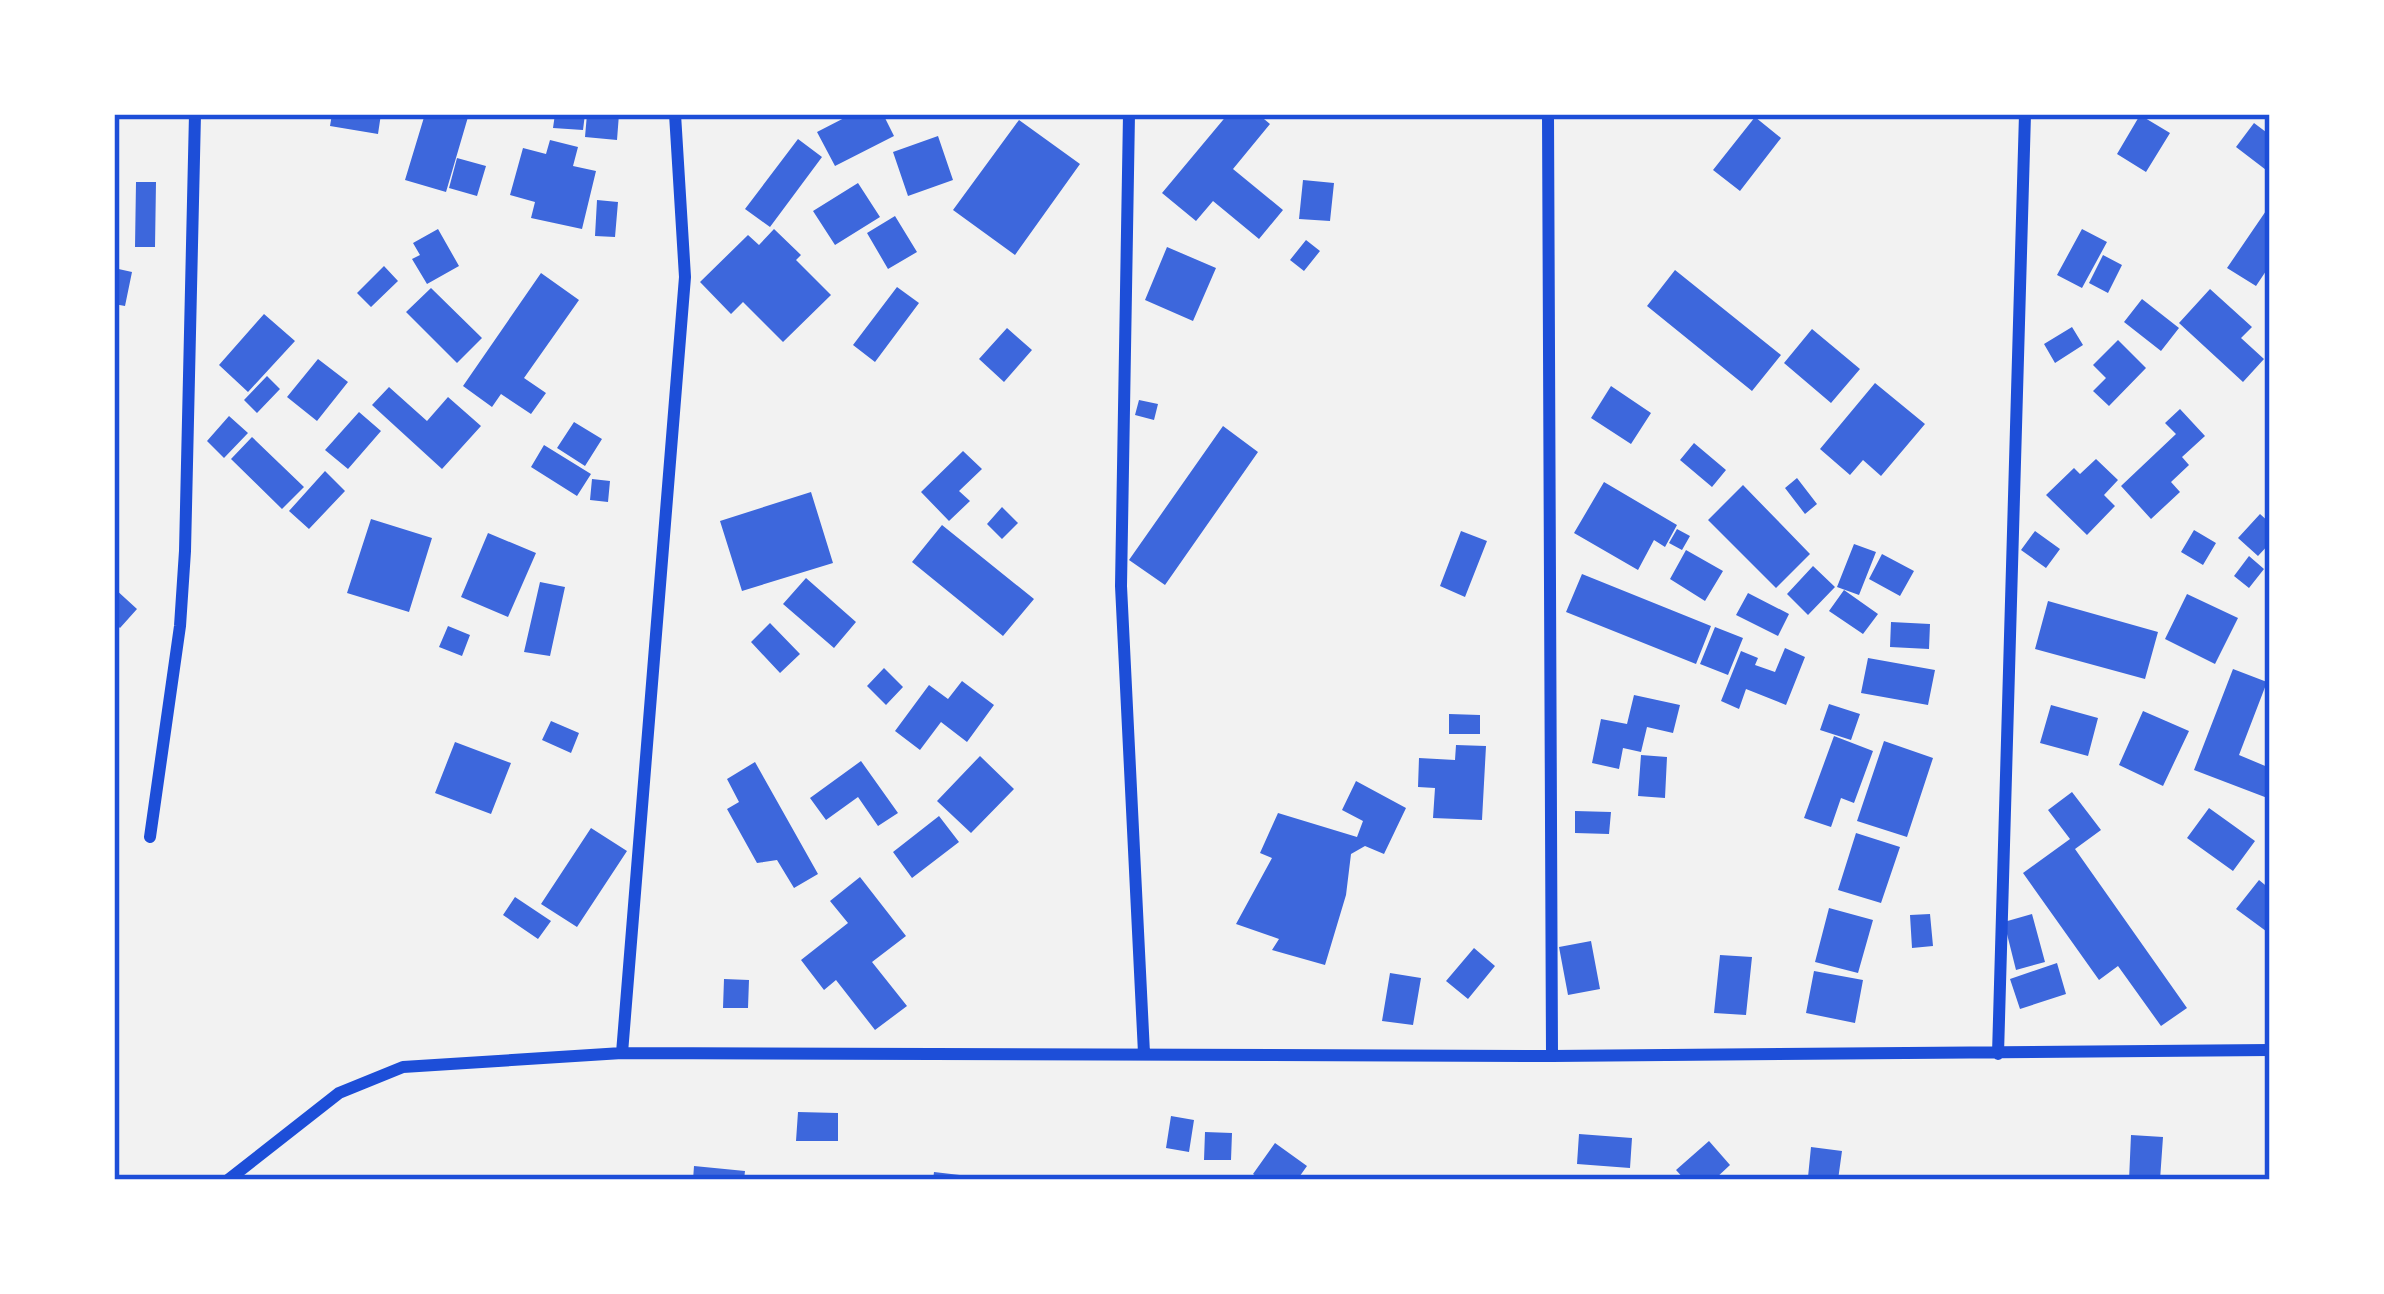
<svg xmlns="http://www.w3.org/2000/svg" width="2384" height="1294" viewBox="0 0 2384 1294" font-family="'Playfair Display',serif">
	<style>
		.building { fill: #3d67dc }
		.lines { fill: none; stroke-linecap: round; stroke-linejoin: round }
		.minor { stroke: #1d4ed8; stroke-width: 12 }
		.neatline { fill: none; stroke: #1d4ed8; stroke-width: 4.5 }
	</style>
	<rect width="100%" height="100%" fill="#f2f2f2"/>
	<path class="building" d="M332,114H381L378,134L330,126Z
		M425,114L468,117L446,192L405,180Z
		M555,114H585L583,130L553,128Z
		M587,114H619L617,140L585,137Z
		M852,114H883L894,136L835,166L817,132Z
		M1228,114H1258L1270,124L1233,169L1283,210L1259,239L1213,201L1196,221L1162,193Z
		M2140,115L2170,133L2146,172L2117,154Z
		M1755,117L1781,138L1740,191L1713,170Z
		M1019,120L1080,164L1015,255L953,210Z
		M2254,123L2270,135V173L2236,147Z
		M938,136L953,180L908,196L893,152Z
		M798,139L822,157L770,227L745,209Z
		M550,140L578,147L573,166L596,171L582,229L531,218L535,202L510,195L523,148L546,154Z
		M457,158L486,166L477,196L449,188Z
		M1303,180L1334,183L1330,221L1299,219Z
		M136,182H156L155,247H135Z
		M858,183L880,217L835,245L813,211Z
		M597,200L618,202L615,237L595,236Z
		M2270,205V265L2256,286L2227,268Z
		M895,216L917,252L888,269L867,233Z
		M438,229L459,266L427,284L412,259L420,255L413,243Z
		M774,229L801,255L796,260L831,295L783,342L743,302L731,314L700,282L748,235L759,245Z
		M2082,229L2107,242L2082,288L2057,275Z
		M1306,240L1320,251L1304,271L1290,260Z
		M1167,247L1216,268L1193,321L1145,300Z
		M2103,255L2122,265L2108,293L2089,283Z
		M384,266L398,281L371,307L357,293Z
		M114,268L132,272L125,306L114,304Z
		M1675,270L1781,355L1752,391L1647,306Z
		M541,273L579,300L524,378L546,393L531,414L501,394L492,407L463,386Z
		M897,287L919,303L875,362L853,345Z
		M431,288L482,338L457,363L406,312Z
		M2210,289L2252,327L2241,338L2264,359L2243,382L2179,323Z
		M2142,299L2179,328L2161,351L2124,322Z
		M264,314L295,341L248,392L219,365Z
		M2072,327L2083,345L2055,363L2044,344Z
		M1007,328L1032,350L1004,382L979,359Z
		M1812,329L1860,369L1831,403L1784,363Z
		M2118,340L2146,368L2109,406L2093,391L2106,378L2093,365Z
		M318,359L348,382L317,421L287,397Z
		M267,376L280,389L257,413L244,400Z
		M1875,383L1925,424L1881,476L1863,460L1850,475L1820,449Z
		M1611,386L1651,413L1631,444L1591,418Z
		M389,387L427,421L448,397L481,426L442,469L372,405Z
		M1139,400L1158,404L1154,420L1135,415Z
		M2180,409L2205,436L2182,457L2189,465L2171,482L2180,492L2151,519L2121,486L2176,434L2165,423Z
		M359,412L381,431L348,469L325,450Z
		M229,416L248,433L224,458L207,441Z
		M574,422L602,439L585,466L557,448Z
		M1223,426L1258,452L1165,585L1129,560Z
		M252,437L304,487L282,509L231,459Z
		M1694,443L1726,470L1712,487L1680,460Z
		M544,445L591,474L577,496L531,467Z
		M963,451L982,469L959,491L970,501L949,521L921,492Z
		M2096,459L2118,480L2104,495L2115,506L2087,535L2046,495L2074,468L2080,474Z
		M325,471L345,491L309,529L289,511Z
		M1797,478L1817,504L1805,514L1785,488Z
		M592,479L610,481L608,502L590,500Z
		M1604,482L1677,525L1665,547L1654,540L1638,570L1574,533Z
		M1743,485L1810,554L1776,588L1708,520Z
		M811,492L833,563L742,591L720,521Z
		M1002,507L1018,523L1002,539L987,524Z
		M2260,514L2270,523V543L2258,556L2238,538Z
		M371,519L432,538L409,612L347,593Z
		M942,525L1034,599L1003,636L912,562Z
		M1677,529L1690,536L1682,550L1669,543Z
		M2194,530L2216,543L2203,565L2181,552Z
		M1461,531L1487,541L1465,597L1440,586Z
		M2035,531L2060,549L2046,568L2021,550Z
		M488,533L536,553L508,617L461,597Z
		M1854,544L1876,552L1859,595L1837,587Z
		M1686,550L1723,571L1705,601L1670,579Z
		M1882,554L1914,571L1900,596L1869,579Z
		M2249,556L2264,569L2249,588L2234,576Z
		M1813,566L1835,587L1808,615L1787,594Z
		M1582,574L1711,626L1696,664L1566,612Z
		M806,578L856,622L834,648L783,604Z
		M540,582L565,587L550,656L524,652Z
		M114,588L137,609L120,628L114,622Z
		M1844,590L1878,614L1863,634L1829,611Z
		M1748,593L1789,614L1778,636L1736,615Z
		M2187,594L2238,618L2215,664L2165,639Z
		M2048,601L2158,632L2145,679L2035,649Z
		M1891,622L1930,624L1929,649L1890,647Z
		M770,623L800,654L780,673L751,642Z
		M448,626L470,635L462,656L439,647Z
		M1715,627L1743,638L1728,675L1700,664Z
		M1785,648L1805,657L1786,705L1746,689L1739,709L1721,701L1741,651L1758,658L1755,665L1775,672Z
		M1868,658L1935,670L1928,705L1861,693Z
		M884,668L903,687L886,705L867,686Z
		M2233,669L2267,682L2239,755L2270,768V799L2194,770Z
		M962,681L994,705L967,742L941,722L920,750L895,731L929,685L948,699Z
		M1634,695L1680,705L1673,733L1647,727L1641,752L1623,748L1619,769L1592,763L1601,719L1627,724Z
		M1829,704L1860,714L1851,740L1820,730Z
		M2051,705L2098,718L2088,756L2040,743Z
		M2143,711L2189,731L2163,786L2119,765Z
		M1449,714L1480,715V734H1449Z
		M551,721L579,733L571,753L542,740Z
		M1834,736L1873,751L1854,803L1841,798L1831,827L1804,818Z
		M1884,741L1933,758L1907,837L1857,821Z
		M455,742L511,763L491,814L435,793Z
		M1456,745L1486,746L1482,820L1433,818L1435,788L1418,787L1419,758L1455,760Z
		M1641,755L1667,757L1665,798L1638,796Z
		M980,756L1014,789L971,833L937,801Z
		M861,761L898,813L878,826L858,797L826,820L810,798Z
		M755,762L818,874L794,888L777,860L757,863L727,809L739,802L727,779Z
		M1356,781L1406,808L1384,854L1365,846L1351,854L1346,895L1325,965L1272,950L1279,939L1236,924L1272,858L1260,853L1278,813L1357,837L1363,821L1342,810Z
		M2072,792L2101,830L2075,849L2187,1008L2161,1026L2118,966L2099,980L2023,873L2070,839L2048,810Z
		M2209,808L2255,841L2233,871L2187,838Z
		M1575,811L1611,812L1609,834L1575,833Z
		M939,816L959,842L912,878L893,852Z
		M591,828L627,851L577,927L541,904Z
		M1856,833L1900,847L1881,903L1838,890Z
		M860,877L906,936L872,962L907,1006L875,1030L836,980L824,990L801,960L848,923L830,901Z
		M2259,880L2270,889V934L2236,909Z
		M515,897L551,921L538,939L503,915Z
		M1829,908L1873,920L1858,973L1815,962Z
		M1930,914L1933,946L1912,948L1910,915Z
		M2032,914L2045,962L2016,970L2004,922Z
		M1591,941L1600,989L1568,995L1559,947Z
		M1474,948L1495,966L1468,999L1446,981Z
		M1720,955L1752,957L1746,1015L1714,1013Z
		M2057,963L2066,994L2020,1009L2010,979Z
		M1814,971L1863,980L1855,1023L1806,1013Z
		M1390,973L1421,978L1413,1025L1382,1021Z
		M724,979L749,980L748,1008H723Z
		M798,1112L838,1113V1141H796Z
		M1171,1116L1194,1120L1189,1152L1166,1148Z
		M1205,1132L1232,1133L1231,1160H1204Z
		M1579,1134L1632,1138L1630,1168L1577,1164Z
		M2131,1135L2163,1137L2160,1180H2129Z
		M1709,1141L1730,1165L1714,1180H1685L1676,1170Z
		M1275,1143L1307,1166L1297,1180H1261L1253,1174Z
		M1811,1147L1842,1151L1838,1180L1808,1177Z
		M694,1166L745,1171L744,1180H693Z
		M934,1172L977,1177V1180H933Z"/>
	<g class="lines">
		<path class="minor" d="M1129,114L1121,586L1144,1053
			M1548,114L1552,1056
			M150,837L180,626L185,551L195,114
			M622,1053L685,277L675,114
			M1998,1054L2025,114
			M228,1180L339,1093L403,1067L622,1053L1552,1056L2270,1050"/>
	</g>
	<rect width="2384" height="1294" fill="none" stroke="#ffffff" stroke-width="234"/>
	<rect x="117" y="117" width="2150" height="1060" class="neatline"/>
</svg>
